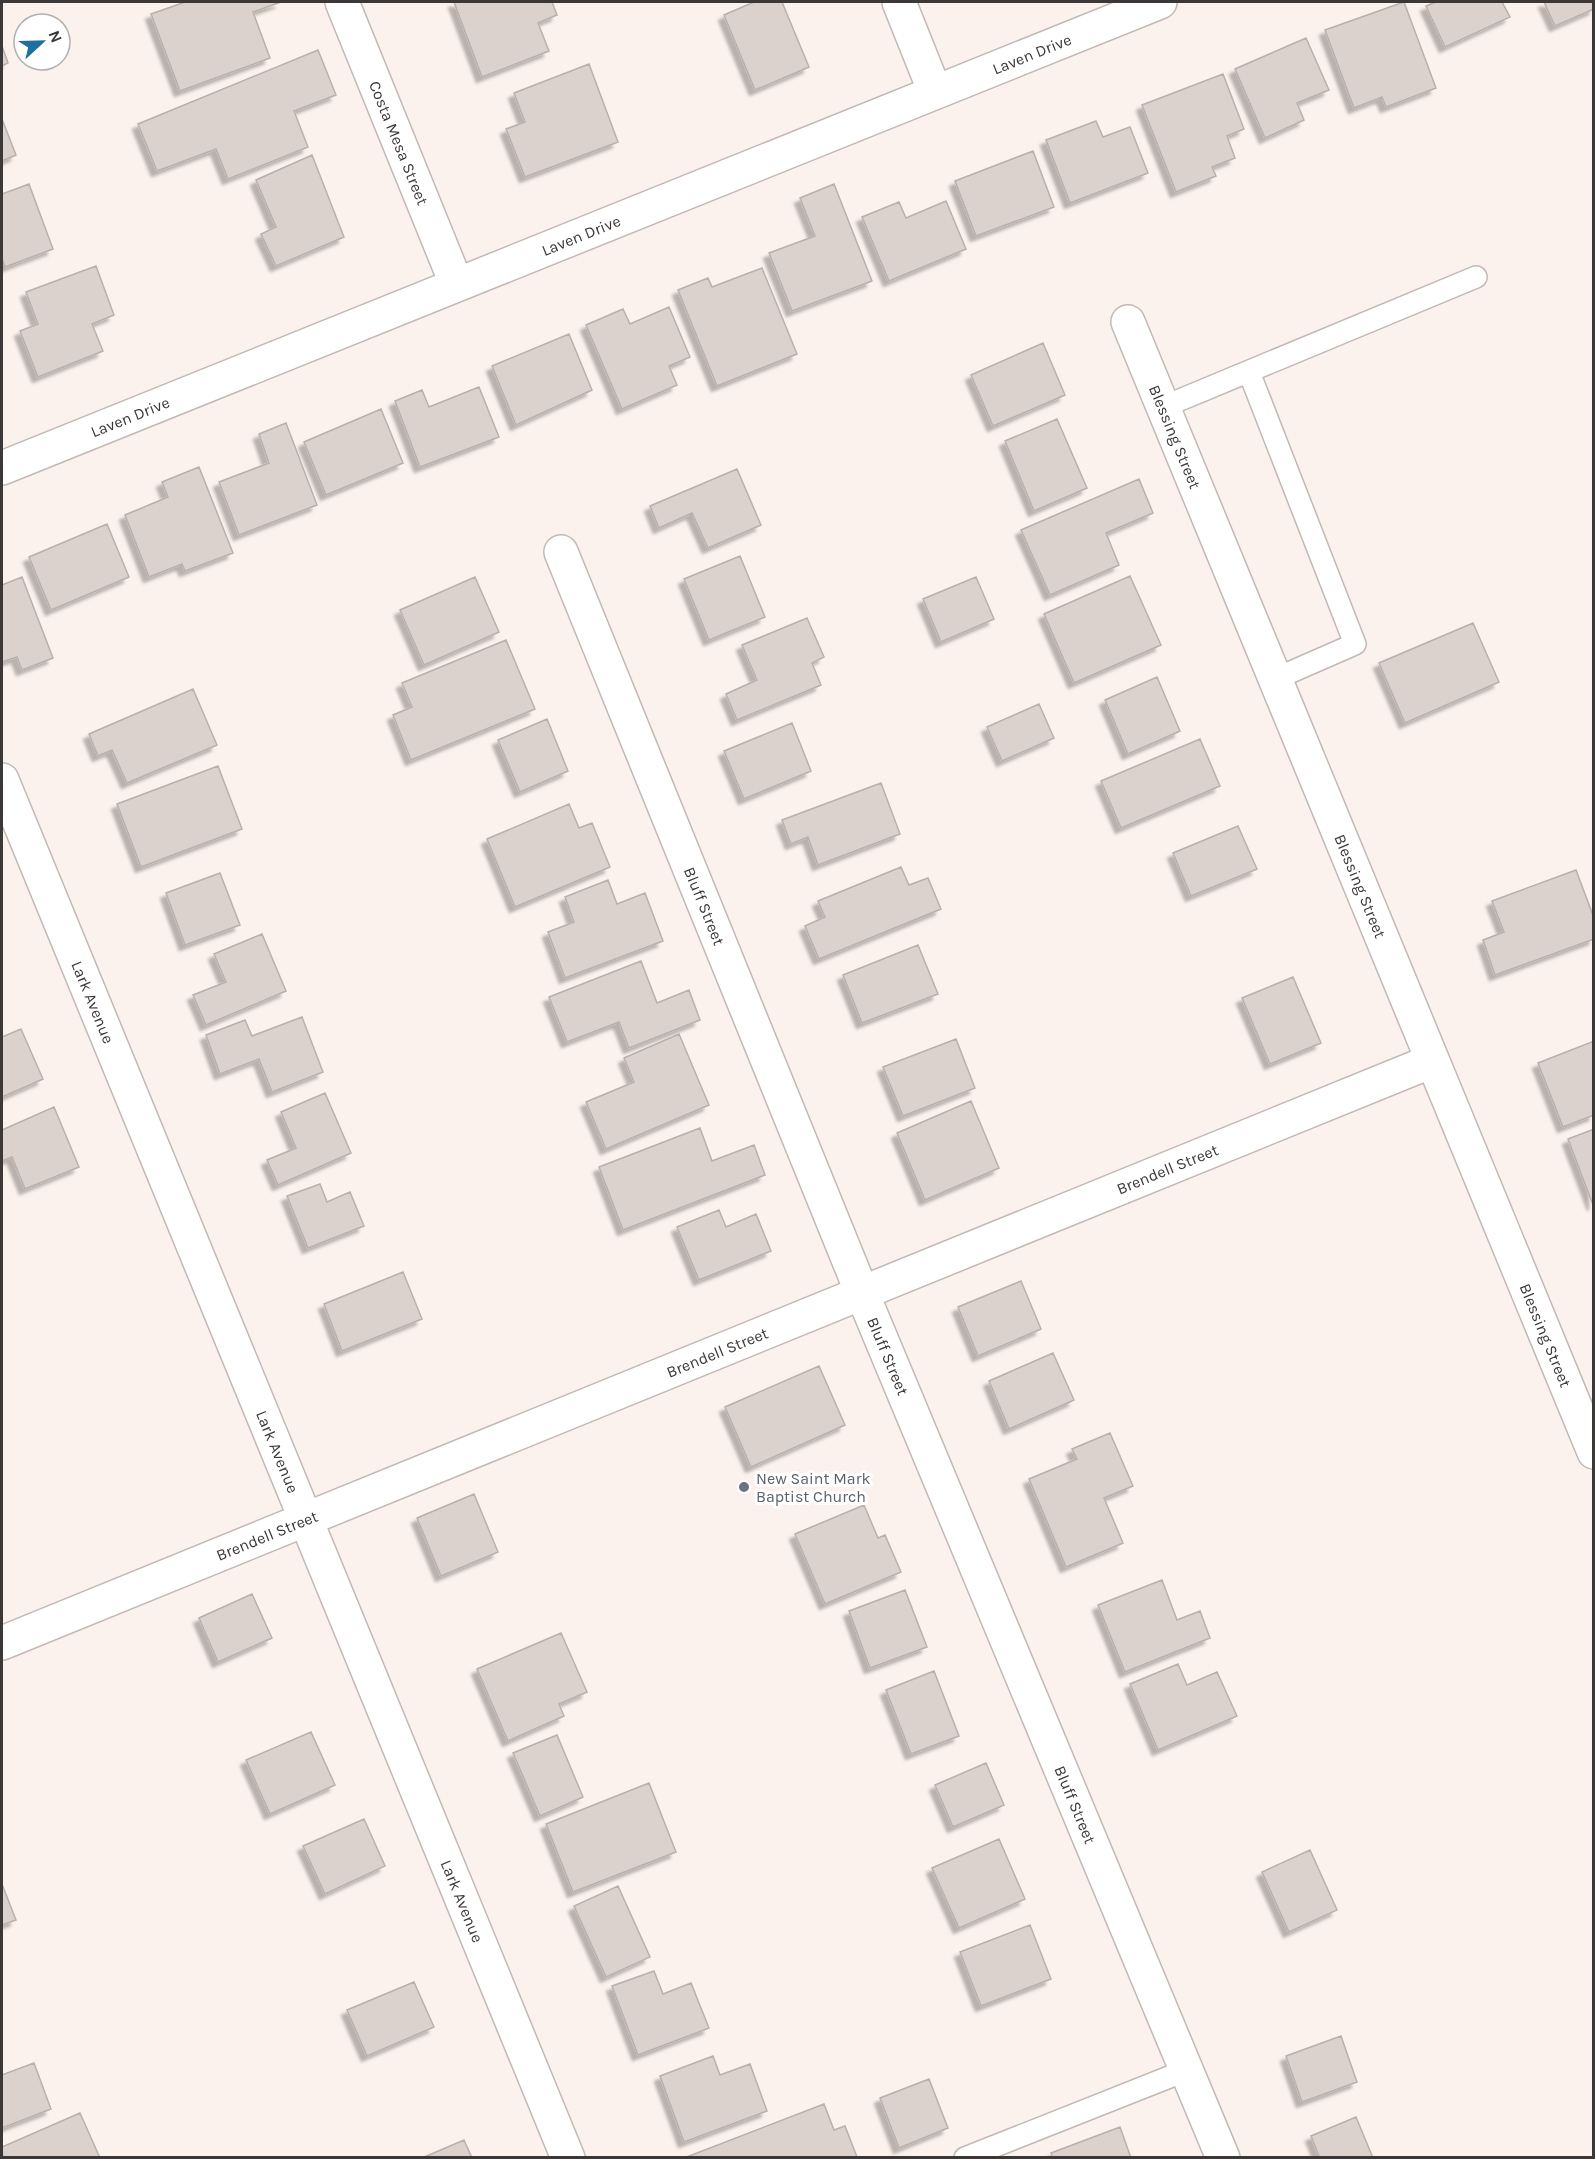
<svg xmlns="http://www.w3.org/2000/svg" width="1595" height="2159" viewBox="0 0 1595 2159" font-family="Karla,sans-serif">
	<style>
		.building { fill: #dbd2cd; stroke: #b9b0ac; stroke-width: 1.5; filter: url(#shadow) }
		.lines { fill: none; stroke-linecap: round; stroke-linejoin: round }
		.service-casing { stroke: #c2b9b5; stroke-width: 24 }
		.minor-casing { stroke: #c2b9b5; stroke-width: 36 }
		.service { stroke: #fff; stroke-width: 21 }
		.minor { stroke: #fff; stroke-width: 33 }
		.worship-dot { fill: #6b7280; stroke: #fff; stroke-width: 2 }
		.labels { text-anchor: middle; dominant-baseline: central; stroke-width: 6; stroke-linejoin: round; paint-order: stroke }
		.street-label { font-size: 16px; fill: #3c3837; stroke: #fff }
		.worship-label { font-size: 16px; fill: #5b616d; stroke: #fff; text-anchor: start }
	</style>
	<defs>
		<filter id="shadow"><feDropShadow dx="-5.5" dy="5.5" stdDeviation="1.5" flood-color="#0004"/></filter>
	</defs>
	<rect width="100%" height="100%" fill="#fbf2ed"/>
	<path class="building" d="M185,2H281L253,12L270,58L180,91L151,14Z
		M454,2H552L557,15L538,23L549,51L482,77Z
		M754,2H782L809,67L755,90L724,15Z
		M1404,2L1436,88L1386,107L1382,97L1354,108L1325,30Z
		M1436,2H1502L1510,17L1445,47L1426,6Z
		M1544,2H1594V9L1555,26Z
		M1306,38L1329,90L1297,103L1304,120L1265,138L1235,69Z
		M2,46L8,63L2,66Z
		M318,50L336,95L294,111L308,147L228,179L216,149L157,171L138,124Z
		M589,64L618,142L525,177L506,129L525,122L514,93Z
		M1223,74L1244,129L1227,136L1235,158L1212,167L1216,176L1176,192L1142,105Z
		M2,119L16,155L2,161Z
		M1096,121L1103,137L1130,127L1148,173L1070,203L1046,140Z
		M1033,151L1054,207L976,236L955,181Z
		M312,155L344,237L276,266L261,234L276,227L256,180Z
		M29,184L53,249L5,267L2,258V194Z
		M834,184L872,281L792,311L769,253L815,236L800,198Z
		M946,201L966,249L889,281L862,217L899,202L906,218Z
		M96,266L114,315L92,324L103,351L38,377L20,331L38,324L26,292Z
		M762,268L797,354L717,386L678,290L708,278L712,287Z
		M669,307L690,357L669,366L677,385L622,409L586,325L623,309L630,324Z
		M569,334L592,390L516,425L492,366Z
		M1043,343L1065,395L993,426L971,375Z
		M479,387L499,437L420,467L395,401L422,390L429,407Z
		M381,409L403,463L326,495L304,442Z
		M1057,419L1087,488L1034,511L1005,441Z
		M286,423L317,505L239,535L219,482L269,463L259,434Z
		M199,467L233,553L185,571L182,564L149,577L125,515L168,497L162,482Z
		M737,469L761,525L708,548L692,513L659,528L650,506Z
		M1139,479L1153,513L1106,533L1119,565L1050,595L1021,530Z
		M107,524L129,577L51,610L29,557Z
		M740,556L765,617L709,640L684,579Z
		M1130,576L1161,645L1074,683L1044,614Z
		M22,577L53,658L22,670L17,657L2,662V585Z
		M475,577L499,632L424,665L400,610Z
		M976,577L994,619L941,642L923,599Z
		M807,618L824,657L812,663L821,685L737,720L726,694L757,680L742,645Z
		M1473,623L1499,682L1405,723L1379,663Z
		M506,640L535,709L411,760L393,715L412,707L402,683Z
		M1157,677L1180,731L1128,754L1105,700Z
		M193,689L217,745L127,783L112,750L98,756L89,734Z
		M1039,704L1054,738L1002,761L987,727Z
		M547,719L568,771L520,792L498,740Z
		M792,723L811,771L744,799L724,751Z
		M1200,739L1220,786L1121,828L1101,781Z
		M218,766L242,829L141,867L117,804Z
		M881,783L900,834L818,865L808,837L791,844L782,820Z
		M569,804L579,828L592,823L610,867L515,907L487,839Z
		M1238,826L1257,869L1191,896L1173,853Z
		M901,867L909,885L928,878L941,909L819,959L805,926L825,917L818,901Z
		M1576,870L1594,918V939L1495,975L1483,940L1504,932L1492,901Z
		M220,873L240,925L185,945L166,893Z
		M608,880L617,904L645,893L663,941L565,978L548,932L574,922L565,897Z
		M262,934L286,991L206,1025L193,995L226,982L214,954Z
		M918,945L938,994L862,1023L843,975Z
		M641,961L657,1003L689,990L700,1020L629,1048L619,1022L567,1042L549,997Z
		M1293,977L1321,1043L1270,1064L1242,998Z
		M302,1017L323,1072L272,1092L259,1059L220,1074L206,1035L245,1020L252,1036Z
		M21,1029L43,1079L2,1097V1037Z
		M679,1034L709,1105L606,1149L586,1102L634,1082L624,1058Z
		M956,1039L975,1088L903,1116L883,1067Z
		M1594,1041V1115L1563,1127L1538,1063Z
		M325,1093L351,1153L278,1185L267,1160L296,1148L281,1112Z
		M971,1101L999,1168L925,1200L897,1133Z
		M54,1107L79,1167L25,1189L12,1157L2,1161V1130Z
		M700,1128L712,1161L754,1145L765,1175L623,1230L599,1167Z
		M1594,1129V1204L1593,1205L1568,1139Z
		M320,1184L327,1202L350,1192L364,1226L308,1248L287,1196Z
		M719,1210L726,1227L756,1214L771,1251L699,1280L677,1227Z
		M403,1272L422,1319L342,1351L324,1304Z
		M1021,1281L1041,1329L978,1356L958,1307Z
		M1053,1353L1074,1400L1009,1429L989,1381Z
		M819,1366L845,1425L751,1467L725,1407Z
		M1110,1433L1133,1486L1104,1498L1123,1543L1066,1567L1029,1479L1077,1459L1072,1449Z
		M474,1494L498,1552L441,1576L417,1518Z
		M864,1505L878,1538L885,1535L901,1572L825,1604L795,1534Z
		M1162,1580L1177,1620L1200,1611L1210,1638L1125,1672L1098,1605Z
		M905,1590L927,1647L870,1668L849,1611Z
		M252,1594L272,1638L218,1662L199,1618Z
		M561,1633L587,1692L559,1704L564,1716L508,1741L477,1669Z
		M1178,1664L1187,1685L1217,1672L1237,1716L1158,1750L1130,1684Z
		M934,1671L959,1736L911,1754L886,1690Z
		M311,1732L335,1785L270,1814L246,1760Z
		M557,1735L583,1797L540,1816L513,1753Z
		M986,1763L1004,1805L953,1827L935,1785Z
		M649,1783L676,1852L573,1892L546,1824Z
		M364,1819L385,1866L325,1894L303,1846Z
		M999,1839L1025,1899L959,1928L932,1868Z
		M1310,1850L1337,1910L1289,1932L1262,1872Z
		M2,1884L16,1920L2,1925Z
		M618,1886L650,1957L606,1977L574,1906Z
		M1030,1925L1051,1979L981,2006L960,1952Z
		M654,1971L663,1994L691,1983L709,2028L638,2055L612,1986Z
		M414,1982L434,2027L367,2056L347,2010Z
		M1341,2036L1357,2082L1302,2102L1286,2056Z
		M713,2056L720,2075L750,2064L767,2111L684,2142L660,2076Z
		M34,2063L51,2109L2,2128V2072V2075Z
		M929,2079L948,2128L899,2148L880,2098Z
		M824,2104L834,2130L845,2126L857,2157L684,2158Z
		M80,2113L100,2158H3L2,2147Z
		M1356,2117L1373,2158H1320L1311,2136Z
		M1120,2127L1131,2158H1053L1051,2153Z
		M464,2140L472,2158H422Z"/>
	<g class="lines">
		<defs>
			<path id="service" d="M1249,372L1355,644L1275,679
				M1163,407L1476,277
				M965,2158L1187,2070"/>
			<g id="minor">
				<path id="s1" d="M342,2L456,283"/>
				<path d="M899,2L935,92"/>
				<path id="s2" d="M1128,322L1594,1452"/>
				<path id="s3" d="M2,468L1160,2"/>
				<path id="s4" d="M561,552L862,1293L1223,2158"/>
				<path id="s5" d="M2,780L568,2158"/>
				<path id="s6" d="M2,1643L1432,1061"/>
			</g>
		</defs>
		<use href="#service" class="service-casing"/>
		<use href="#minor" class="minor-casing"/>
		<use href="#service" class="service"/>
		<use href="#minor" class="minor"/>
	</g>
	<circle class="worship-dot" cx="744" cy="1487" r="6"/>
	<g class="labels">
		<g class="street-label">
			<text stroke="none"><textPath href="#s3" startOffset="1110">Laven Drive</textPath></text>
			<text stroke="none"><textPath href="#s1" startOffset="152">Costa Mesa Street</textPath></text>
			<text stroke="none"><textPath href="#s3" startOffset="624">Laven Drive</textPath></text>
			<text stroke="none"><textPath href="#s3" startOffset="138">Laven Drive</textPath></text>
			<text stroke="none"><textPath href="#s2" startOffset="124">Blessing Street</textPath></text>
			<text stroke="none"><textPath href="#s2" startOffset="610">Blessing Street</textPath></text>
			<text stroke="none"><textPath href="#s4" startOffset="382">Bluff Street</textPath></text>
			<text stroke="none"><textPath href="#s5" startOffset="240">Lark Avenue</textPath></text>
			<text stroke="none"><textPath href="#s6" startOffset="1258">Brendell Street</textPath></text>
			<text stroke="none"><textPath href="#s2" startOffset="1096">Blessing Street</textPath></text>
			<text stroke="none"><textPath href="#s6" startOffset="772">Brendell Street</textPath></text>
			<text stroke="none"><textPath href="#s4" startOffset="868">Bluff Street</textPath></text>
			<text stroke="none"><textPath href="#s5" startOffset="726">Lark Avenue</textPath></text>
			<text stroke="none"><textPath href="#s6" startOffset="286">Brendell Street</textPath></text>
			<text stroke="none"><textPath href="#s4" startOffset="1354">Bluff Street</textPath></text>
			<text stroke="none"><textPath href="#s5" startOffset="1212">Lark Avenue</textPath></text>
		</g>
		<g class="worship-label">
			<text x="756" y="1478">New Saint Mark<tspan x="756" dy="18">Baptist Church</tspan></text>
		</g>
	</g>
	<rect width="1595" height="2159" fill="none" stroke="#3c3837" stroke-width="6"/>
	<g transform="translate(42 42) rotate(68)"><circle r="28" fill="#ffffff" stroke="#b1afaf" stroke-width="1.5"/>
	<path d="M0-4.5L10 22L0 15L-10 22Z" fill="#206fa1"/>
	<text y="-9" font-size="16" font-weight="bold" text-anchor="middle" fill="#3c3837">N</text>
	</g>
</svg>
